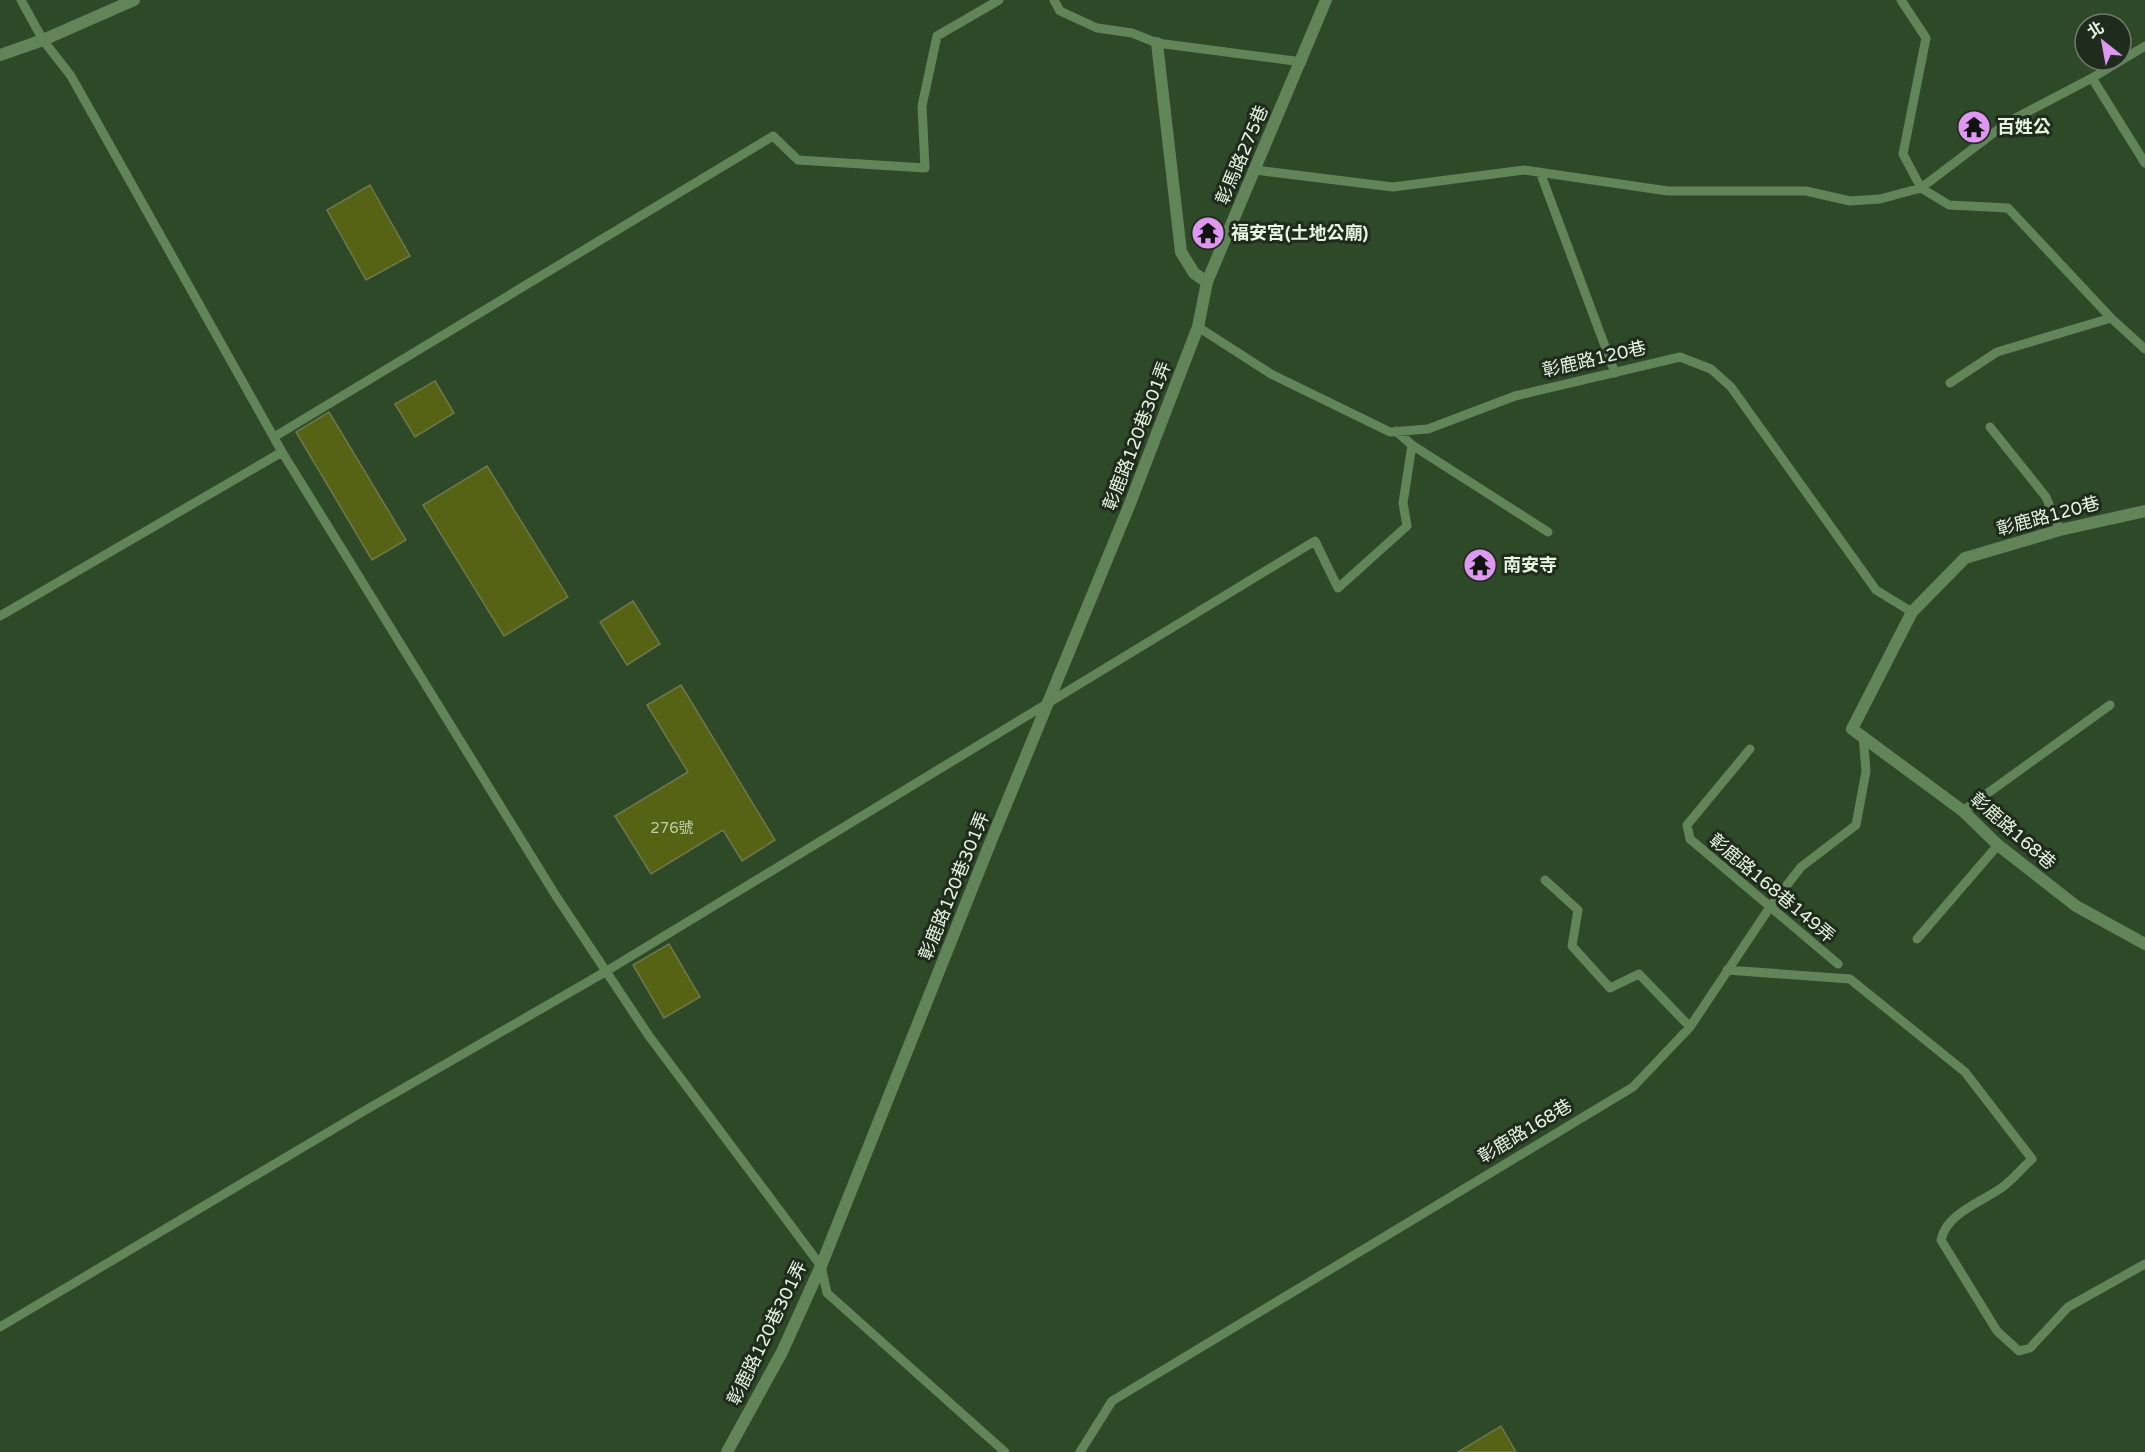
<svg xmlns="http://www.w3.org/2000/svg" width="2145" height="1452" viewBox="0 0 2145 1452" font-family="'Varela Round','Noto Sans TC',sans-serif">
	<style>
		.building { fill: #566315; stroke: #6e784c; stroke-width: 1.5 }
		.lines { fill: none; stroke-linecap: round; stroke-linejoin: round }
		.service { stroke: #628459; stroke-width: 9 }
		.minor { stroke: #628459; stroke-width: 12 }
		.tertiary { stroke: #628459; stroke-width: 12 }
		.labels { text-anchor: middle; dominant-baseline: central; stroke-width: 6; stroke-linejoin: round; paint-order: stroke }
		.number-label { font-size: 15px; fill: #c1d0ad }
		.poi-label { font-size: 18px; font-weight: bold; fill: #e5f5e0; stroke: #1f2b1c; text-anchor: start }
		.street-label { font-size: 18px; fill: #e5f5e0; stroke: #1f2b1c }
	</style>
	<rect width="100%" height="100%" fill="#2e4927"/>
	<path class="building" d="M370,185L410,256L366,280L327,210Z
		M435,381L454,413L415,437L395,404Z
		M329,412L406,540L372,560L296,432Z
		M487,466L568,597L504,636L423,505Z
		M633,601L660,644L627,665L600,622Z
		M681,685L775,840L742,861L723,830L651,874L615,816L688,772L647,705Z
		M669,944L700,997L664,1018L633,965Z
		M1501,1426L1516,1452H1458Z"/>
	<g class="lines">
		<path class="service" d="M21,0L43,40L71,76L282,452L556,896L649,1036L821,1266L827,1293L1005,1452
			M1054,0L1060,11L1097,28L1132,33L1157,43L1302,62
			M1901,0L1926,38L1903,154L1921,188L1949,205L2008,208L2111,318L2145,349
			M2092,78L2145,163
			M1255,170L1393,187L1524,170L1668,191H1806L1850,201L1880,199L1921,188L2008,122L2092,78L2145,46
			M1540,172L1615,373
			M1198,327L1271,374L1390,432L1428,429L1515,396L1680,357L1711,369L1731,387L1876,590L1912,612
			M1950,383L1997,352L2111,318
			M1990,427L2046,497L2060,530
			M1396,431L1412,445L1548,532
			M274,437L773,136L798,160L925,168L922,106L937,36L999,0
			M0,616L282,452
			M1750,749L1687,825L1690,839L1838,964
			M1963,811L2110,705
			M1545,880L1578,910L1572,946L1610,988L1639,974L1690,1027
			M1917,939L1998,845
			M1727,970L1850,979L1965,1072L2032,1159C2022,1168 2014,1178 2004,1186C1983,1202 1947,1212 1941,1240L1997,1331L2019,1351L2030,1348L2068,1307L2145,1264
			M0,1327L364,1111L605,972L1315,541L1338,588L1407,526L1403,503L1412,445
			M1080,1452L1112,1401L1633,1087L1690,1027L1770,907L1801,867L1856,825L1866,771L1863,736"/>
		<path class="minor" d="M1157,43L1181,252L1194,273L1207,282
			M2145,511L2060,530L1965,558L1912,612L1852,729L1963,811L1998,845L2076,906L2145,944"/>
		<path class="tertiary" d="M0,55L43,40L134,0
			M727,1452L782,1352L821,1266L991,841L1129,506L1198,327L1207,282L1326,0"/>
	</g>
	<defs>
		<symbol id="temple-disc" viewBox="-11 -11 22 22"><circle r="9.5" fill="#df98f2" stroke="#1f2b1c"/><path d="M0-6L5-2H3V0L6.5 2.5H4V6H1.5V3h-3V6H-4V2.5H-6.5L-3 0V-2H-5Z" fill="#111"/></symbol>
	</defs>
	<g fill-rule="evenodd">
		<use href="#temple-disc" x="1955" y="108" width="38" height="38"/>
		<use href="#temple-disc" x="1189" y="214" width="38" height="38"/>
		<use href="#temple-disc" x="1461" y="546" width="38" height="38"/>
	</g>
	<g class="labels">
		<g class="number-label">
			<text x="672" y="828">276號</text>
		</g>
		<g class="poi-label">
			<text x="1997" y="127">百姓公</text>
			<text x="1231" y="233">福安宮(土地公廟)</text>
			<text x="1503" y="565">南安寺</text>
		</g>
		<g class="street-label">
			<text transform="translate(1242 155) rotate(-67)">彰馬路275巷</text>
			<text transform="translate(1594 359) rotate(-13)">彰鹿路120巷</text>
			<text transform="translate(1137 436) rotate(-69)">彰鹿路120巷301弄</text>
			<text transform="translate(2048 516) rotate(-15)">彰鹿路120巷</text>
			<text transform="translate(2013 831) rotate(41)">彰鹿路168巷</text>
			<text transform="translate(954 886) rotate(-68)">彰鹿路120巷301弄</text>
			<text transform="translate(1772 888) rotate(40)">彰鹿路168巷149弄</text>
			<text transform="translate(1525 1131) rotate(-31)">彰鹿路168巷</text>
			<text transform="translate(767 1333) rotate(-64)">彰鹿路120巷301弄</text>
		</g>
	</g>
	<g transform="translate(2103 42) rotate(329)"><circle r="28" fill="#1f2b1c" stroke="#6e7c6a" stroke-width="1.5"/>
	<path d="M0-4.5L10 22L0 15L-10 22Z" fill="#df98f2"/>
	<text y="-9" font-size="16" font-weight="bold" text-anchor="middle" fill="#e5f5e0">北</text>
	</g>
</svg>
